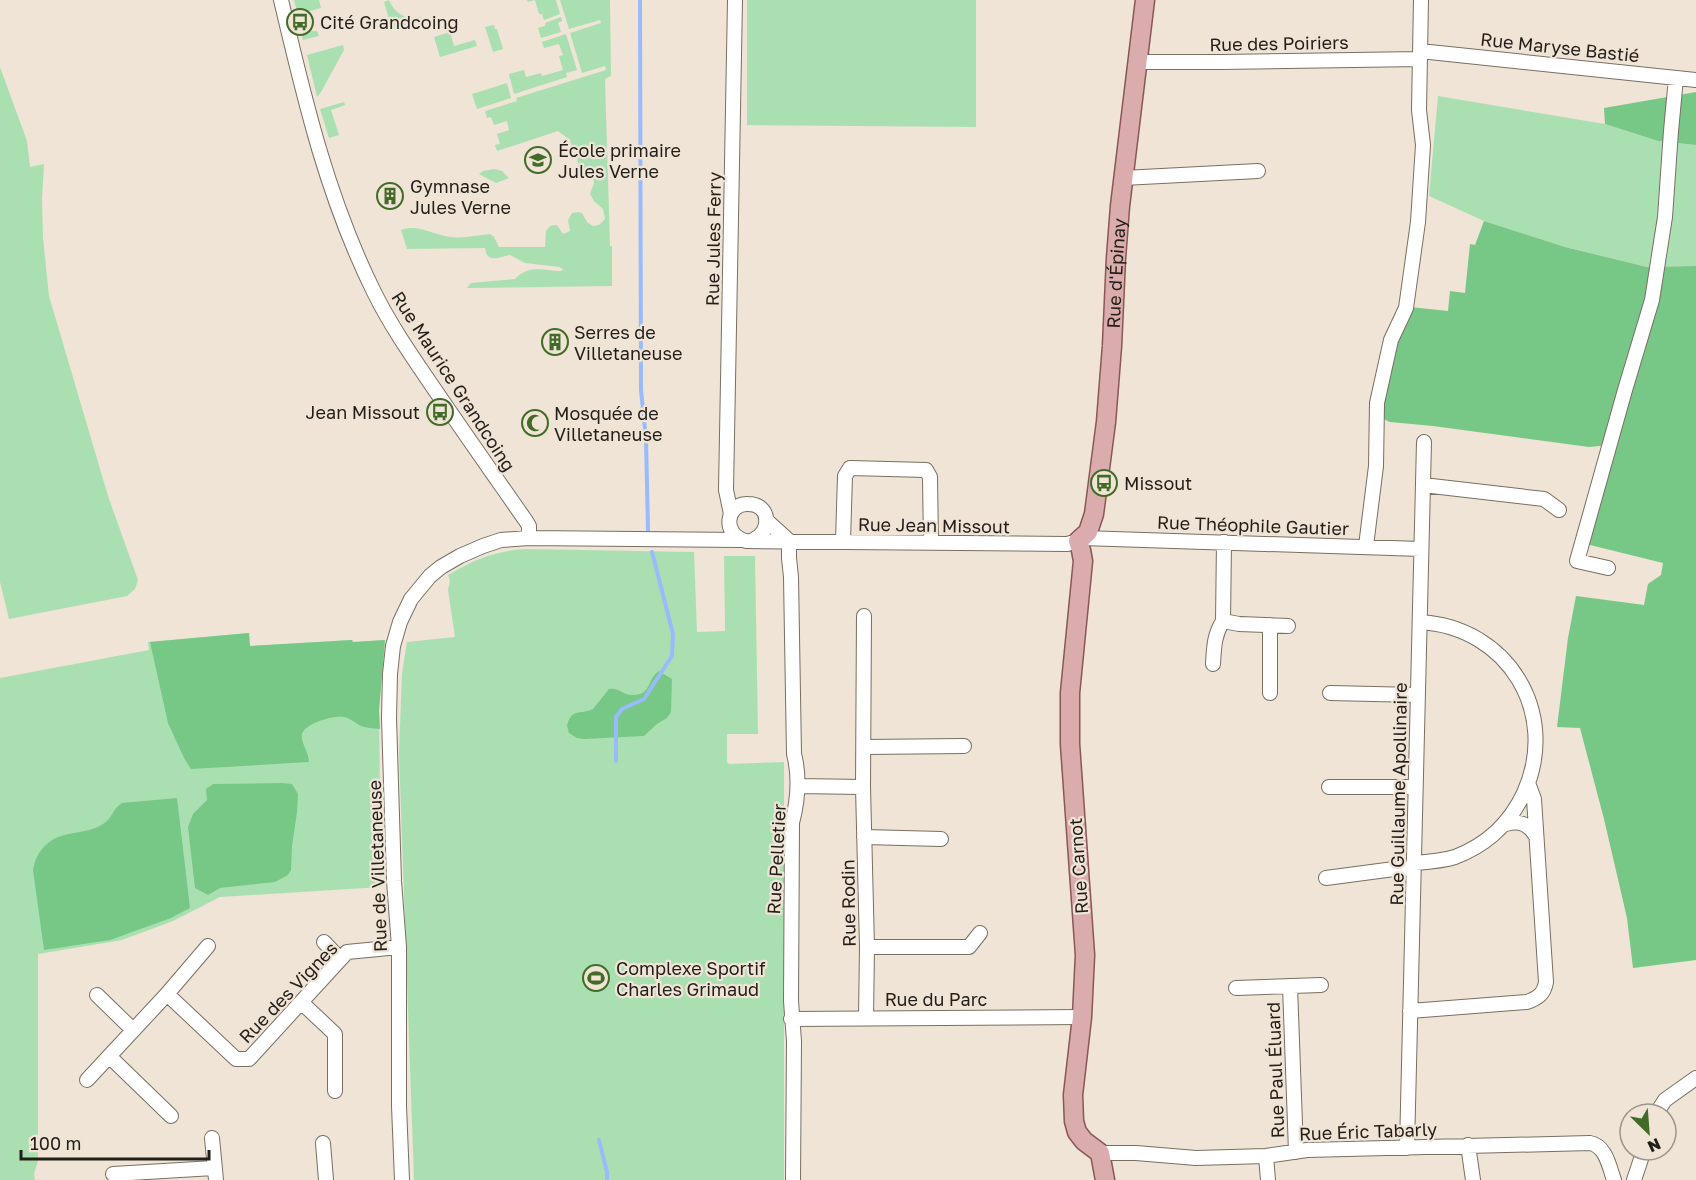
<svg xmlns="http://www.w3.org/2000/svg" width="1696" height="1180" viewBox="0 0 1696 1180" font-family="'Golos Text',sans-serif">
	<style>
		.green { fill: #aae0b1 }
		.forest { fill: #77c786 }
		.lines { fill: none; stroke-linecap: round; stroke-linejoin: round }
		.stream { stroke: #99bbfb; stroke-width: 4 }
		.minor-casing { stroke: #786f62; stroke-width: 16 }
		.major-casing { stroke: #8b5657; stroke-width: 21 }
		.minor { stroke: #fff; stroke-width: 14 }
		.major { stroke: #dbacae; stroke-width: 18 }
		.labels { text-anchor: middle; dominant-baseline: central; stroke-width: 4.5; stroke-linejoin: round; paint-order: stroke }
		.poi-label { font-size: 18px; fill: #221e19; stroke: #efe4d5; text-anchor: start }
		.street-label { font-size: 18px; fill: #221e19; stroke: #efe4d5 }
	</style>
	<rect width="100%" height="100%" fill="#efe4d5"/>
	<path class="green" d="M294,0H319L321,8L307,12L312,31H317L319,36L303,40L300,29L304,26L305,21L302,16L298,15Z
		M389,0C395,14 406,20 420,17L422,21L392,30L384,2Z
		M527,0H556L560,14L544,20L542,14H539L535,0L528,2Z
		M560,0H610L611,76L605,79L610,246H612V286L467,288L471,283L515,279C530,264 542,271 561,271L563,269L559,267L525,263L510,255C498,257 487,264 485,248L407,249L401,230C418,223 435,236 452,237C464,239 477,235 490,234L494,237L499,247H545L546,231L550,226L557,225L563,234L570,231L568,220L572,213L578,212L582,213L587,222L593,226L599,225L605,219L603,209L594,201L590,194L594,183L593,176L589,172L578,168L577,153L572,147L570,140L558,131L497,151L495,145L500,144L497,134L509,130L507,121L494,125L491,117L487,118L485,111L517,101L516,98L606,70L605,66L582,73L570,33L601,23L600,20L569,29Z
		M747,0H976V127L747,125Z
		M561,17L562,21L558,23L561,32L541,38L538,28L545,26V23Z
		M494,25L495,29H497L503,49L493,52L485,27Z
		M450,32L454,46L475,40L477,46L440,57L434,37Z
		M566,34L577,70L566,73L567,77L514,94L509,74L524,70L526,77L541,73L542,76L563,70L559,56L563,55L559,44L544,48L542,42Z
		M343,45L344,50L321,92L317,97L307,55Z
		M0,67L27,141L30,167L44,164L42,199L43,238L49,296L108,496L138,580L135,589L127,596L9,619L0,582Z
		M507,83L511,98L477,109L472,94Z
		M1438,96L1605,124L1658,141L1696,145V266L1647,267L1565,247L1484,221L1429,196Z
		M344,102L345,105L331,110L339,135L329,138L320,109Z
		M494,169L502,171L509,178L496,183L479,174L483,171Z
		M526,549L694,552L697,632L725,631L724,556H755L758,734H727V762L729,764L784,762V1180H414L399,753L402,673L407,642L455,637L448,590L450,580L448,575C475,559 495,551 526,549Z
		M249,633L250,646L352,640L353,642L385,640L379,710L381,887L220,897L173,921L122,940L38,954V1161L34,1174L35,1180H0V678L149,650L148,642Z"/>
	<path class="forest" d="M1696,92V145L1658,141L1605,124L1604,108Z
		M1484,221L1565,247L1647,267L1696,266V960L1633,968L1627,918L1604,819L1580,728L1557,727L1568,638L1576,596L1644,605L1648,584L1661,575L1663,563L1586,544L1611,445L1589,447L1433,426L1390,422C1387,421 1385,420 1383,417C1373,399 1402,326 1410,307L1448,311L1450,291L1465,293L1470,244L1475,245Z
		M249,633L250,646L352,640L353,642L385,640L379,710L380,729C373,728 367,728 361,726C355,723 350,718 344,717C334,715 305,723 302,734C300,742 309,752 309,762L191,769L184,758L168,723L150,642Z
		M659,671L672,679L671,712L667,718L657,724L644,736L584,739L577,738L569,733L567,726C571,708 580,715 593,709L609,689C619,687 623,695 632,695C652,696 647,678 659,671Z
		M282,783L292,784L298,794L297,812L292,846L291,870L288,875L275,882L220,888L208,895L195,888L188,827L193,814L207,800L206,789L213,784Z
		M177,798L190,908L171,918L110,940L44,950L33,870C34,862 37,855 42,849C59,828 83,837 103,824C112,819 113,808 122,803Z"/>
	<g class="lines">
		<path class="stream" d="M640,0L641,390L646,439L648,530
			M616,761V717L622,709L644,699L672,656L673,634L652,552
			M599,1140L607,1172V1180"/>
		<defs>
			<path id="minor" d="M281,0C305,102 328,200 375,294C392,328 414,359 435,390C465,434 496,478 526,521L529,526V538
				M1420,51L1696,80
				M1138,62H1221L1420,59
				M1123,178L1258,171
				M1423,485L1544,499L1559,510
				M731,514L726,490L735,0
				M766,520L789,541
				M1083,538L1421,549
				M753,540C772,532 771,504 748,504C725,503 722,536 746,541L1067,544L1078,541
				M789,541V558L791,577L794,754C800,777 798,800 792,823L791,1001L794,1041L793,1180
				M843,541L845,476L850,468L926,470L930,477L931,543
				M1366,546L1376,466L1377,403L1391,340L1406,308L1418,222L1423,145L1419,110L1421,0
				M1608,568L1577,561L1625,390L1652,300L1665,217L1671,131L1676,78
				M864,616L863,787L867,947L866,1018
				M1223,621L1239,624L1288,626
				M1213,664C1214,648 1214,635 1223,621L1224,542
				M1270,693V625
				M1330,693L1417,695
				M864,747L964,746
				M798,786L863,787
				M1329,787H1415
				M1506,824C1518,820 1529,824 1535,835
				M864,837L941,839
				M1415,863C1428,862 1442,861 1455,857C1487,845 1510,823 1524,793C1560,713 1508,627 1420,622
				M1326,878L1394,869L1414,868
				M324,942L340,959
				M867,947H969L980,933
				M1290,986L1296,1152
				M1236,988L1321,985
				M167,994L208,946
				M97,995L133,1030
				M301,1002L335,1034V1091
				M1410,1011L1527,1002C1538,998 1544,994 1546,982L1534,799L1528,783
				M791,1019L1082,1017
				M109,1056L171,1116
				M87,1080L167,994L236,1059H249L347,952L399,947
				M1656,1114L1665,1100L1696,1078
				M212,1138L216,1180
				M323,1143L326,1180
				M1468,1145L1473,1180
				M1407,1148L1424,442
				M1100,1153H1136L1196,1158L1266,1156L1307,1150L1590,1143C1606,1146 1609,1166 1614,1180
				M1266,1156L1268,1180
				M113,1174L214,1168
				M402,1180L399,1106V947L394,881L389,718L390,674L393,646L400,622L411,599L430,576L441,567L460,556L483,546L501,540L529,538L741,540
				M1634,1180L1644,1150"/>
			<g id="major">
				<path id="s1" d="M1105,1180L1100,1153L1084,1141L1077,1132L1074,1121L1073,1095L1082,1017L1085,955L1070,744V693L1083,561L1081,550L1078,541L1088,532L1094,514L1106,422L1112,346L1116,258L1120,206L1145,0"/>
			</g>
		</defs>
		<use href="#minor" class="minor-casing"/>
		<use href="#major" class="major-casing"/>
		<use href="#minor" class="minor"/>
		<use href="#major" class="major"/>
	</g>
	<defs>
		<symbol id="bus-ring" viewBox="-11 -11 22 22"><circle r="9.5" fill="#efe4d5" stroke="#426b27" stroke-width="1.5"/><path d="M-5-6H5V4H4V6H2V4H-2V6H-4V4H-5ZM-3.5-4V0h7V-4ZM-3.5 1.2v1.5H-2V1.2ZM2 1.2v1.5H3.5V1.2Z" fill="#426b27"/></symbol>
		<symbol id="school-ring" viewBox="-11 -11 22 22"><circle r="9.5" fill="#efe4d5" stroke="#426b27" stroke-width="1.5"/><path d="M0-5L7-2L0 1L-7-2ZM-4 1L0 2.5L4 1V4Q0 6-4 4Z" fill="#426b27"/></symbol>
		<symbol id="building-ring" viewBox="-11 -11 22 22"><circle r="9.5" fill="#efe4d5" stroke="#426b27" stroke-width="1.5"/><path d="M-4-6H4V6H1V3H-1V6H-4ZM-2.5-4.3h1.7v1.8h-1.7ZM.8-4.3h1.7v1.8H.8ZM-2.5-1h1.7V.8h-1.7ZM.8-1h1.7V.8H.8Z" fill="#426b27"/></symbol>
		<symbol id="mosque-ring" viewBox="-11 -11 22 22"><circle r="9.5" fill="#efe4d5" stroke="#426b27" stroke-width="1.5"/><path d="M3.5-4.9A6 6 0 1 0 3.5 4.9A5 5 0 1 1 3.5-4.9Z" fill="#426b27"/></symbol>
		<symbol id="stadium-ring" viewBox="-11 -11 22 22"><circle r="9.5" fill="#efe4d5" stroke="#426b27" stroke-width="1.5"/><path d="M0-5a6.5 5 0 1 0 0 10a6.5 5 0 1 0 0-10ZM-3.5-1.8h7v3.6h-7Z" fill="#426b27"/></symbol>
	</defs>
	<g fill-rule="evenodd">
		<use href="#bus-ring" x="285" y="7" width="30" height="30"/>
		<use href="#school-ring" x="523" y="145" width="30" height="30"/>
		<use href="#building-ring" x="375" y="181" width="30" height="30"/>
		<use href="#building-ring" x="540" y="327" width="30" height="30"/>
		<use href="#bus-ring" x="425" y="397" width="30" height="30"/>
		<use href="#mosque-ring" x="520" y="408" width="30" height="30"/>
		<use href="#bus-ring" x="1089" y="468" width="30" height="30"/>
		<use href="#stadium-ring" x="581" y="963" width="30" height="30"/>
	</g>
	<g class="labels">
		<g class="poi-label">
			<text x="320" y="22">Cité Grandcoing</text>
			<text x="558" y="150">École primaire<tspan x="558" dy="21">Jules Verne</tspan></text>
			<text x="410" y="186">Gymnase<tspan x="410" dy="21">Jules Verne</tspan></text>
			<text x="574" y="332">Serres de<tspan x="574" dy="21">Villetaneuse</tspan></text>
			<text x="420" y="412" text-anchor="end">Jean Missout</text>
			<text x="554" y="413">Mosquée de<tspan x="554" dy="21">Villetaneuse</tspan></text>
			<text x="1124" y="483">Missout</text>
			<text x="616" y="968">Complexe Sportif<tspan x="616" dy="21">Charles Grimaud</tspan></text>
		</g>
		<g class="street-label">
			<text transform="translate(1279 43) rotate(-1)">Rue des Poiriers</text>
			<text transform="translate(1560 47) rotate(6)">Rue Maryse Bastié</text>
			<text transform="translate(713 239) rotate(-89)">Rue Jules Ferry</text>
			<text stroke="none"><textPath href="#s1" startOffset="927">Rue d'Épinay</textPath></text>
			<text transform="translate(454 381) rotate(57)">Rue Maurice Grandcoing</text>
			<text transform="translate(934 525) rotate(1)">Rue Jean Missout</text>
			<text transform="translate(1253 525) rotate(2)">Rue Théophile Gautier</text>
			<text transform="translate(1398 794) rotate(-89)">Rue Guillaume Apollinaire</text>
			<text transform="translate(776 859) rotate(-87)">Rue Pelletier</text>
			<text transform="translate(377 866) rotate(-92)">Rue de Villetaneuse</text>
			<text transform="translate(1078 866) rotate(-94)">Rue Carnot</text>
			<text transform="translate(848 903) rotate(-91)">Rue Rodin</text>
			<text transform="translate(288 992) rotate(-46)">Rue des Vignes</text>
			<text x="936" y="999">Rue du Parc</text>
			<text transform="translate(1275 1070) rotate(-92)">Rue Paul Éluard</text>
			<text transform="translate(1368 1131) rotate(-2)">Rue Éric Tabarly</text>
		</g>
	</g>
	<g transform="translate(1648 1132) rotate(155)"><circle r="28" fill="#efe4d5" stroke="#9d958a" stroke-width="1.5"/>
	<path d="M0-4.5L10 22L0 15L-10 22Z" fill="#426b27"/>
	<text y="-9" font-size="16" font-weight="bold" text-anchor="middle" fill="#221e19">N</text>
	</g>
	<path d="M21 1150v9h188v-9" fill="none" stroke="#221e19" stroke-width="3"/>
	<text x="30" y="1150" font-size="18" fill="#221e19" stroke="#efe4d5" stroke-width="4.5" paint-order="stroke">100 m</text>
</svg>
